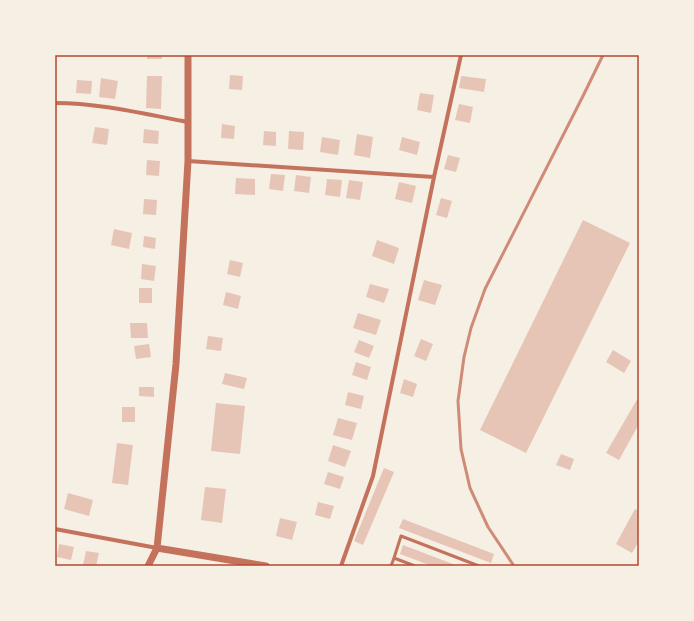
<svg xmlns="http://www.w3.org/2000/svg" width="694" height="621" viewBox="0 0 694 621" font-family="Barlow,sans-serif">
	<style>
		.building { fill: #e6c5b7 }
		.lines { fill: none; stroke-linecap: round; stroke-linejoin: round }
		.service { stroke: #c5725c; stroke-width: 3 }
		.minor { stroke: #c5725c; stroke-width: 4 }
		.tertiary { stroke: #c5725c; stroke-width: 7 }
		.rail { stroke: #cf8b77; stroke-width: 3 }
		.neatline { fill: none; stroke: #b5482f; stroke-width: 1.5 }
	</style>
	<rect width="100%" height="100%" fill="#f6efe4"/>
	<path class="building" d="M147,55H162V59H147Z
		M230,75L243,76L242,90L229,89Z
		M147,76H162L161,109L146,108Z
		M461,76L486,79L484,92L459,88Z
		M101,78L118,81L115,99L99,97Z
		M77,80L92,81L91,94L76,93Z
		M420,93L434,95L431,113L417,110Z
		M459,104L473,107L470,123L455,120Z
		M222,124L235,126L234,139L221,138Z
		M95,127L109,129L107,145L92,143Z
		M144,129L159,131L158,144L143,143Z
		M264,131L276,132V146L263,145Z
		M289,131L304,132L303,150L288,149Z
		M357,134L373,137L370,158L354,155Z
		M322,137L340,140L338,155L320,152Z
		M402,137L420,142L417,155L399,150Z
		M448,155L460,158L456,172L444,169Z
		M147,160L160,161L159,176L146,175Z
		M271,174L285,175L283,191L269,189Z
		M296,175L311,177L309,193L294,191Z
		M236,178L255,179V195L235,194Z
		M327,179L342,180L340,197L325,195Z
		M349,180L363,182L360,200L346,198Z
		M399,182L416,186L412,203L395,199Z
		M441,198L452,201L447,218L436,215Z
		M144,199L157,200L156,215L143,214Z
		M583,220L630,243L526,453L480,430Z
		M114,229L132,233L129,249L111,245Z
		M144,236L156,238L155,249L143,247Z
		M377,240L399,248L394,264L372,256Z
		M230,260L243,263L240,277L227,274Z
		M142,264L156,266L154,281L141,279Z
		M424,280L442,285L435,305L418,300Z
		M370,284L389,289L384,303L366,297Z
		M139,288H152V303H139Z
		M226,292L241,296L238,309L223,305Z
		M358,313L381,320L376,335L353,328Z
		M130,323H147L148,338H131Z
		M208,336L223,338L221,351L206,349Z
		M421,339L433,344L426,361L414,356Z
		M359,340L374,346L369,358L354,352Z
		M149,344L151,357L136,359L134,346Z
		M613,350L631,361L624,373L606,362Z
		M356,362L371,367L367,380L352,375Z
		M225,373L247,378L244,389L222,384Z
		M404,379L417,384L413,397L400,393Z
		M139,387H154V397L139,396Z
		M348,392L364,396L361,409L345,405Z
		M639,396V424L619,460L606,453Z
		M216,403L245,406L240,454L211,451Z
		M122,407H135V422H122Z
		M338,418L357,423L352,440L333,435Z
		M117,443L133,445L128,485L112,483Z
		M333,445L351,451L345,467L328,461Z
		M561,454L574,459L570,470L556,465Z
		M384,468L394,472L363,545L354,541Z
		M328,472L344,477L340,489L324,484Z
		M205,487L226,489L222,523L201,520Z
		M68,493L93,500L89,516L64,509Z
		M318,502L334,506L330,519L315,515Z
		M635,509L639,511V541L632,553L616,544Z
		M280,518L297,522L292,540L276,536Z
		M403,519L494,554L491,563L399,528Z
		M59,544L74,547L71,560L57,557Z
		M403,545L458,566H432L400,554Z
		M86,551L99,553L96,566L83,565Z"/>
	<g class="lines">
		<path class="service" d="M394,558L401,536L479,566
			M391,566L394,558L415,566"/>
		<path class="minor" d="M55,103C100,103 144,114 188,122
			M188,161L434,177
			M55,529L157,548
			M341,566L373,476L434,177L461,55"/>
		<path class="tertiary" d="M157,548L266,566
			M148,566L157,548L176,364L188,161V55"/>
		<path class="rail" d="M514,566L488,527L470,488L461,449L458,401L464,357L471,328L485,289L583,96L603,55"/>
	</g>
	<rect width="694" height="621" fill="none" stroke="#f6efe4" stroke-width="112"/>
	<rect x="56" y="56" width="582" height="509" class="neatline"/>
</svg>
